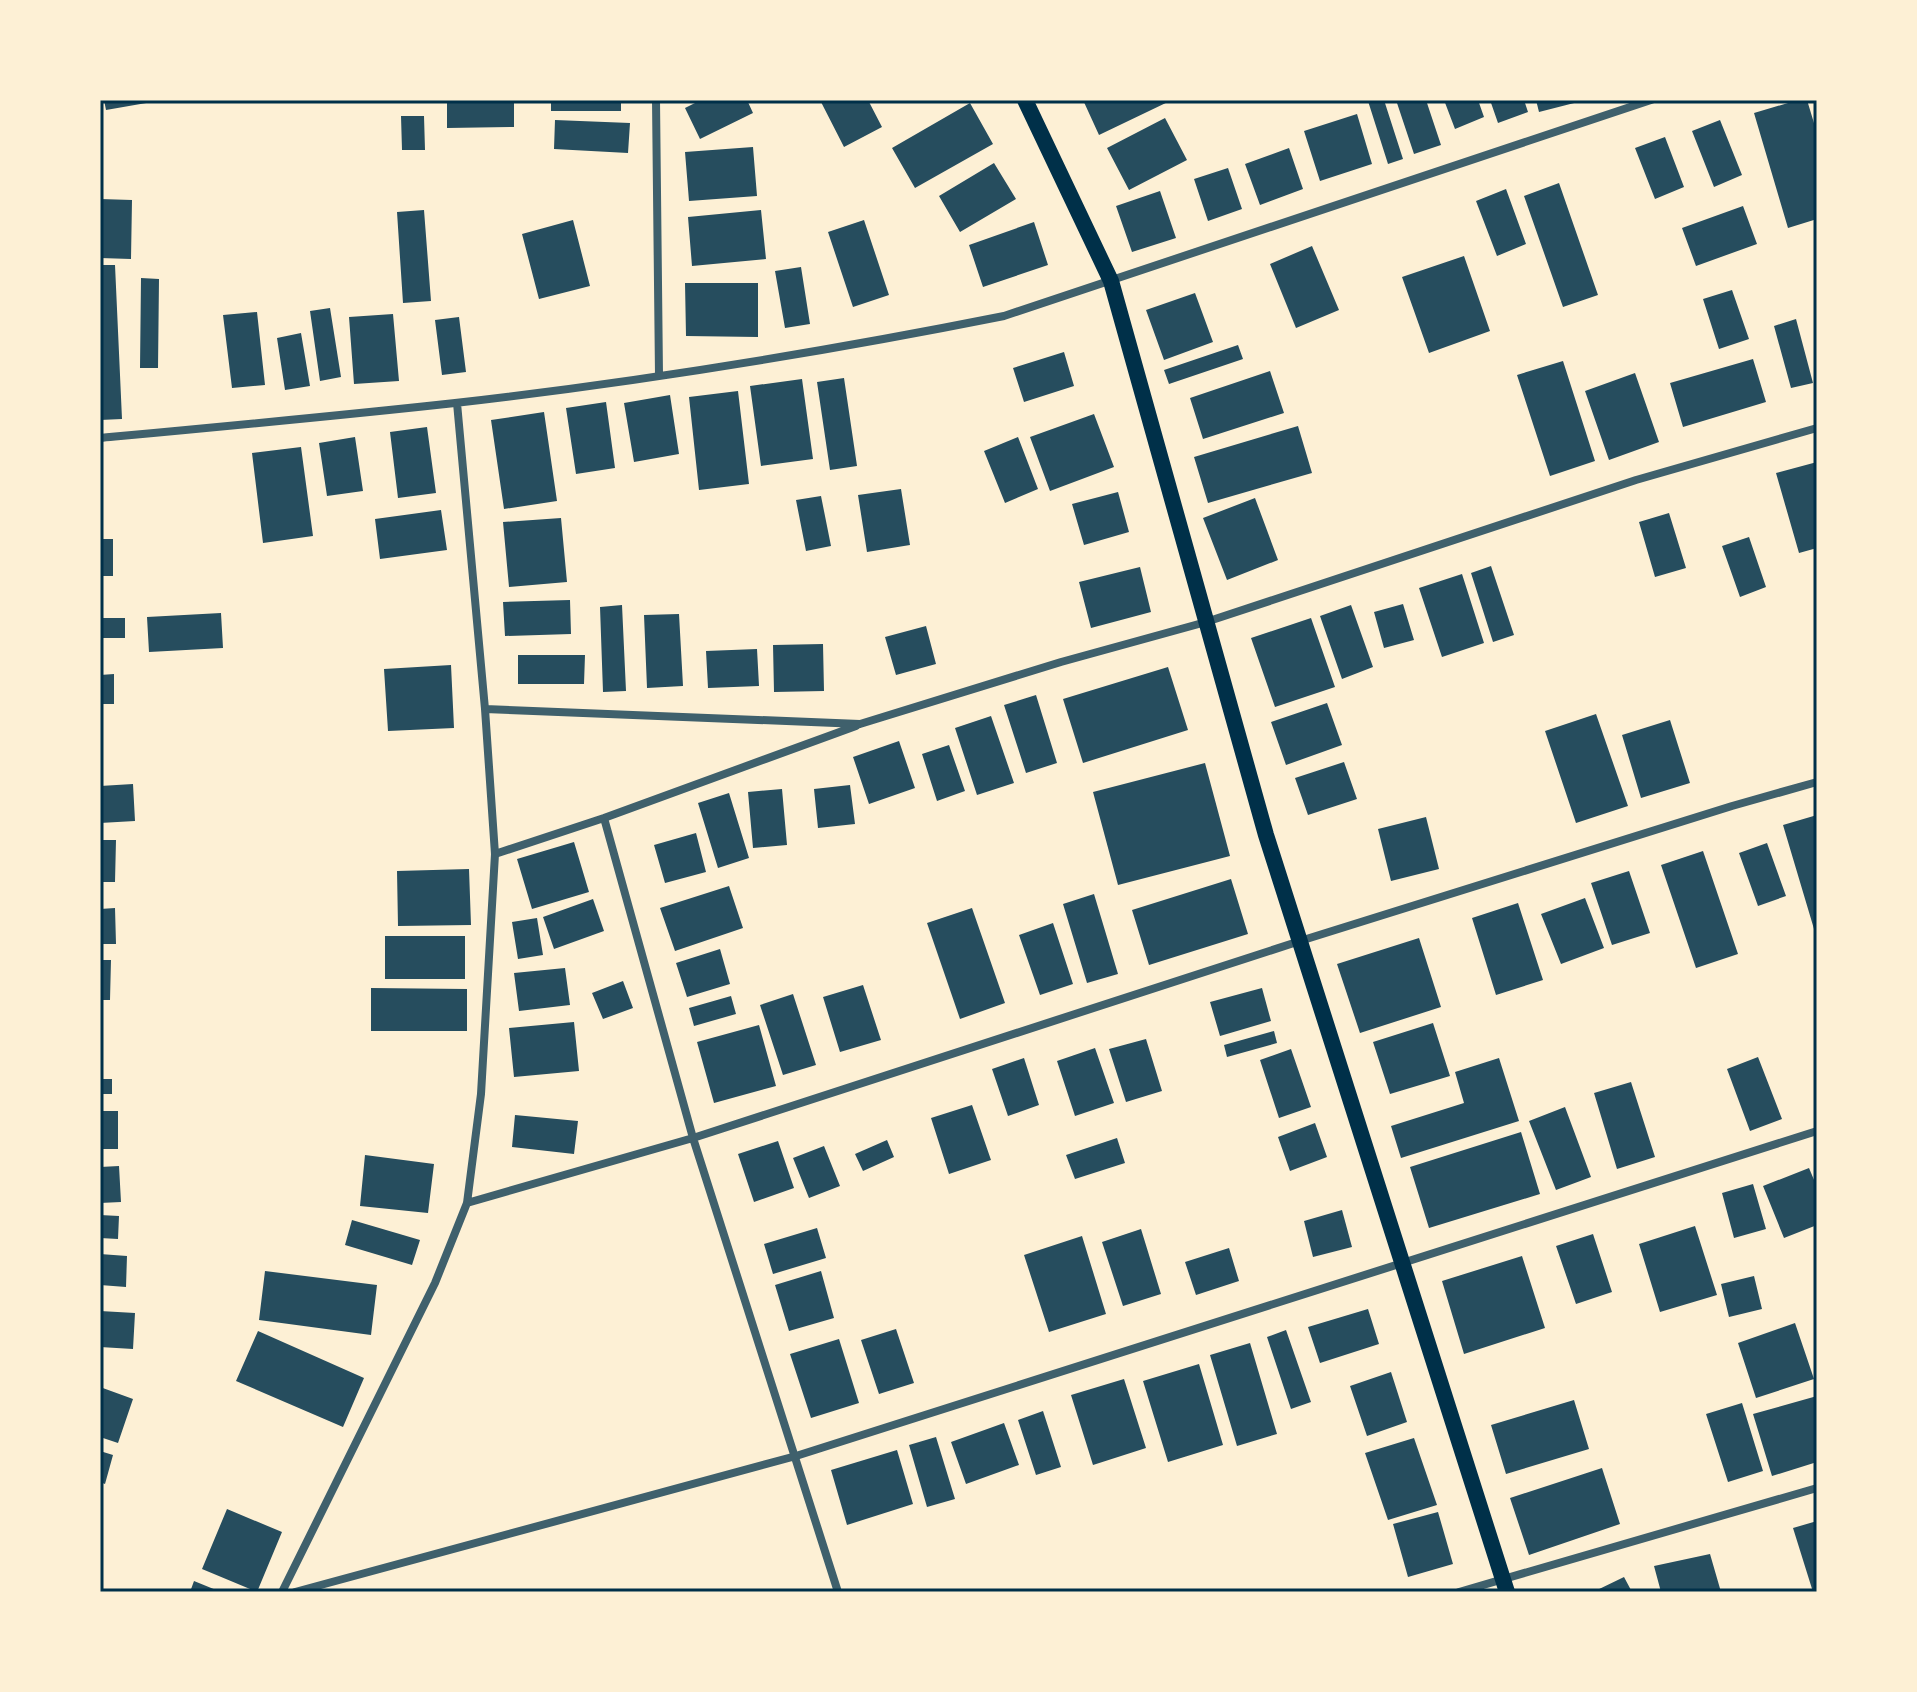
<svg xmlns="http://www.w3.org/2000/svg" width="1917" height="1692" viewBox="0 0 1917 1692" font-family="'PT Sans Narrow',sans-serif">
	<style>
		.building { fill: #264d5e }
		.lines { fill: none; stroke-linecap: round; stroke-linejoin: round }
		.minor { stroke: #3f606c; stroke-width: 8 }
		.secondary { stroke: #003049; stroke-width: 16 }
		.neatline { fill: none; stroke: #003049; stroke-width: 3 }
	</style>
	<rect width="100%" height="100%" fill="#fdf0d5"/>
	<path class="building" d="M104,100H152V102L106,110Z
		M447,100H514V127L447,128Z
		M551,100H621V111H551Z
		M701,100H747L753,113L700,139L685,108Z
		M826,100H868L882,127L844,147L821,102Z
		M1083,100H1172L1099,135Z
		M1384,100L1403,159L1388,164L1368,101Z
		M1396,100H1426L1441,145L1414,154Z
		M1444,100H1478L1484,117L1455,129Z
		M1490,100H1524L1528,112L1498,123Z
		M1536,100H1581L1582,101L1539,112Z
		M1798,100H1807L1817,133V219L1788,228L1754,113Z
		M970,103L993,144L915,188L892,148Z
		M1357,114L1372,164L1320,181L1304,131Z
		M401,116H424L425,150H402Z
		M1165,118L1187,160L1129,190L1107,148Z
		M555,120L630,123L628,153L554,149Z
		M1720,120L1742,175L1714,187L1692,131Z
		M1665,137L1684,187L1655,199L1635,148Z
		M753,147L757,196L689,201L685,152Z
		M1289,148L1303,189L1260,205L1245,164Z
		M994,163L1016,199L960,232L939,196Z
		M1228,168L1242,209L1208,221L1194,179Z
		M1559,183L1598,295L1563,307L1524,196Z
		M1506,189L1526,244L1497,256L1476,201Z
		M1160,191L1176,238L1132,252L1116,206Z
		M100,199L132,200L131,259L100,258Z
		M1743,206L1757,244L1696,266L1682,228Z
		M424,210L431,301L403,303L397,212Z
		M761,210L766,259L692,266L688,217Z
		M573,220L590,286L539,299L522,234Z
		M864,220L889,295L853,307L828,232Z
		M1034,222L1048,265L983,287L969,245Z
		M1312,246L1339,310L1296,328L1270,264Z
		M1464,256L1490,331L1429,353L1402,277Z
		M100,265H115L122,419L100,420Z
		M801,267L810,324L785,328L775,271Z
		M141,278L159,279L158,368H140Z
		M685,283H758V337L686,336Z
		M1732,290L1749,339L1719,349L1703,299Z
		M1195,293L1213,342L1164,360L1146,310Z
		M330,308L341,377L320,381L310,311Z
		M257,312L265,385L232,388L223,315Z
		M393,314L399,381L354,384L349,317Z
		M459,317L466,372L442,375L435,320Z
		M1796,319L1813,383L1791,388L1774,326Z
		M301,333L310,386L285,390L277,338Z
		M1238,345L1243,359L1169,384L1164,370Z
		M1064,352L1074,386L1024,402L1013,368Z
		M1753,359L1766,402L1683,427L1670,383Z
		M1563,361L1595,461L1550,476L1517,375Z
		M1270,371L1284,413L1203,439L1190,398Z
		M1635,373L1659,442L1609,460L1585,391Z
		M844,378L857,466L830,470L817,382Z
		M802,379L813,459L761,466L750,386Z
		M738,391L749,484L699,490L689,397Z
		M670,395L679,454L634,462L624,403Z
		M606,402L615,468L576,474L566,408Z
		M544,412L557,501L504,509L491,420Z
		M1094,414L1114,467L1050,491L1030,437Z
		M1298,426L1312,473L1208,503L1194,457Z
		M427,427L436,493L398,498L390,432Z
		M355,437L363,491L327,496L319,443Z
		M1018,437L1038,489L1005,503L984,451Z
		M301,447L313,536L263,543L252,453Z
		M1817,462V548L1799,553L1776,473Z
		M901,489L910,545L867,552L858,495Z
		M1118,492L1129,532L1084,545L1072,504Z
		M821,496L831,546L806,551L796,500Z
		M1255,498L1278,560L1227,580L1203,518Z
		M441,510L447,550L380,559L375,519Z
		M1669,513L1686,568L1655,577L1639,522Z
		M561,518L567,582L509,587L503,522Z
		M1749,537L1766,587L1740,597L1722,546Z
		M100,539H113V576H100Z
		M1491,566L1514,635L1493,642L1471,573Z
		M1140,567L1151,612L1091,628L1079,582Z
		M1462,574L1484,643L1442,657L1419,588Z
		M570,600L571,634L505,636L503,602Z
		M1403,604L1414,640L1384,648L1374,612Z
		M622,605L626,691L603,692L600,607Z
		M1351,605L1373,667L1342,679L1320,616Z
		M221,613L223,648L149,652L147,617Z
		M679,614L683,686L647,688L644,615Z
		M100,618H125V638H100Z
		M1311,618L1335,687L1275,707L1251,638Z
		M926,626L936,664L896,675L885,637Z
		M823,644L824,691L774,692L773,645Z
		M757,649L759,686L708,688L706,651Z
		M518,655H585L584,684H518Z
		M451,665L454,728L388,731L384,669Z
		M1168,667L1188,730L1083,763L1063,699Z
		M114,674V704H100V675Z
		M1036,695L1057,763L1026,773L1004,705Z
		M1327,703L1342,745L1286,765L1271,722Z
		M1596,714L1628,806L1576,823L1545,731Z
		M991,716L1014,783L977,795L955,728Z
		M1670,720L1690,783L1641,798L1622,735Z
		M899,741L915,788L869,804L853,757Z
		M949,745L965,791L937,801L922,754Z
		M1344,762L1357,799L1308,815L1295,778Z
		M1205,763L1230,856L1118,885L1093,792Z
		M133,784L135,821L100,823V786Z
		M850,785L855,824L818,828L814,789Z
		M782,789L787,845L753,848L748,792Z
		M729,793L749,858L718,868L698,803Z
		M1817,815V928L1814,929L1783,825Z
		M1426,817L1439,869L1391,881L1378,829Z
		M696,833L706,872L665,883L654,845Z
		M100,840H116L115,882H100Z
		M574,842L589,892L532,909L517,859Z
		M1767,843L1786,896L1758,906L1739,853Z
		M1703,851L1738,954L1696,968L1661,865Z
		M469,869L471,925L398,926L397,871Z
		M1629,871L1650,933L1612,945L1591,883Z
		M1231,879L1248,934L1149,965L1132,910Z
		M729,886L743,928L675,951L660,908Z
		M1094,894L1118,974L1087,983L1063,904Z
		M1585,898L1604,948L1561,964L1541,914Z
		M593,899L604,931L554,949L543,917Z
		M1518,903L1543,980L1496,995L1472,918Z
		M115,908L116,944H100V909Z
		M972,908L1005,1003L960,1019L927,923Z
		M537,918L543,955L518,959L512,922Z
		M1053,923L1073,984L1040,995L1019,935Z
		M385,936H465V979H385Z
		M1419,938L1441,1007L1360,1033L1337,964Z
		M720,949L730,984L687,997L676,963Z
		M100,960H111L110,1000H100Z
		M565,968L570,1005L519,1011L514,973Z
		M623,981L633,1008L603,1019L592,993Z
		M863,985L881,1040L840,1052L823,997Z
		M371,988L467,989V1031H371Z
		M1262,988L1271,1021L1220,1036L1210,1002Z
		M793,994L816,1065L783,1075L760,1005Z
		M731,996L736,1014L694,1026L689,1008Z
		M574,1022L579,1071L514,1077L509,1028Z
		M1433,1023L1450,1076L1390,1094L1373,1042Z
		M759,1025L776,1086L714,1103L697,1042Z
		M1274,1031L1277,1043L1227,1057L1224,1045Z
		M1146,1039L1162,1091L1126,1102L1109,1049Z
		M1095,1048L1114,1103L1075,1116L1057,1061Z
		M1291,1049L1311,1107L1279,1118L1260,1060Z
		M1758,1057L1782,1119L1750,1131L1727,1069Z
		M1024,1058L1039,1105L1008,1116L992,1069Z
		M1499,1058L1519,1121L1401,1158L1391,1126L1464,1103L1455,1072Z
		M100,1079H112V1094H100Z
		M1631,1082L1655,1157L1617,1169L1594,1093Z
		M972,1105L991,1160L949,1174L931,1118Z
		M1565,1107L1591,1177L1556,1190L1529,1121Z
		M100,1111H118V1149H100Z
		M515,1115L578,1121L574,1154L512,1147Z
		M1315,1123L1327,1157L1290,1171L1278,1137Z
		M1521,1132L1540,1194L1429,1228L1410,1167Z
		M1117,1138L1125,1163L1075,1179L1066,1155Z
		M887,1140L894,1157L863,1171L855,1154Z
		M778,1141L794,1188L754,1202L738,1154Z
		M824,1146L840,1186L809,1198L793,1158Z
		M365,1155L434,1164L428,1213L360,1206Z
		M119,1166L121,1202L100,1203V1167Z
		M1809,1168L1817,1187V1225L1784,1238L1763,1186Z
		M1753,1184L1766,1229L1734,1238L1722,1193Z
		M1342,1210L1352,1247L1313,1257L1304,1221Z
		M100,1215L119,1216L118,1239L100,1238Z
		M352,1220L420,1240L412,1265L345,1245Z
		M1695,1226L1717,1295L1660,1312L1639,1244Z
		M817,1228L826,1258L773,1274L764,1244Z
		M1141,1229L1161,1294L1123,1306L1102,1242Z
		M1593,1234L1612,1292L1576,1304L1556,1246Z
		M1082,1236L1106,1314L1049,1332L1024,1255Z
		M1229,1248L1239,1281L1196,1295L1185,1262Z
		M100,1254L127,1256L126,1287L100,1285Z
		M1522,1256L1545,1328L1464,1354L1442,1281Z
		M265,1271L377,1285L371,1335L259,1320Z
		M821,1271L834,1318L789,1331L775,1285Z
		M1754,1276L1762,1309L1729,1317L1721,1284Z
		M1368,1309L1379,1344L1320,1363L1308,1327Z
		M100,1311L135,1313L133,1349L100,1347Z
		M1795,1323L1814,1379L1756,1398L1738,1343Z
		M896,1329L914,1383L879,1394L861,1340Z
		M1286,1330L1311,1402L1291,1409L1267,1337Z
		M258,1331L364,1378L343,1427L236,1381Z
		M839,1339L859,1403L811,1418L790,1354Z
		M1250,1343L1277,1434L1237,1446L1210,1355Z
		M1199,1364L1223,1445L1168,1462L1143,1381Z
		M1391,1372L1407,1422L1367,1436L1350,1386Z
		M1124,1379L1146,1448L1093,1465L1071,1395Z
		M100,1387L133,1399L118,1443L100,1437Z
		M1817,1396V1462L1772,1476L1753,1414Z
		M1574,1400L1589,1449L1506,1474L1491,1425Z
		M1742,1403L1763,1471L1728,1482L1706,1414Z
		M1043,1411L1061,1467L1036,1475L1018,1420Z
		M1004,1423L1019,1465L966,1484L951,1442Z
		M936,1437L955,1499L927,1507L909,1445Z
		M1414,1438L1437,1505L1388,1520L1365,1453Z
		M897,1450L913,1504L847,1525L831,1470Z
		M100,1451L113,1455L105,1484L100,1482Z
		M1602,1468L1620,1524L1529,1555L1510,1498Z
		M227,1509L282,1532L257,1592L202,1569Z
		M1438,1512L1453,1564L1408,1577L1393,1524Z
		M1817,1521V1592H1813L1793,1528Z
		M1710,1554L1721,1592H1661L1654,1566Z
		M1624,1577L1632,1592H1593Z
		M194,1581L221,1592H190Z"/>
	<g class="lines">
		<path class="minor" d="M656,100L659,375
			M100,438C218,427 337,416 455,403C639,382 823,352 1004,316L1651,100
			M485,709L860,724L1061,662L1206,622L1636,480L1817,428
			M604,818L693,1138L838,1592
			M495,854L604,818L856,726
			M467,1203L693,1138L1300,941L1732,806L1817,782
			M282,1592L435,1283L467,1203L481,1094L495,854L485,709L457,403
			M295,1592L796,1456L1817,1131
			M1459,1592L1817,1488"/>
		<path class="secondary" d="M1025,100L1111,281L1266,835L1507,1592"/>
	</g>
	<rect width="1917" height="1692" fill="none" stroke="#fdf0d5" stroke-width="204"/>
	<rect x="102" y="102" width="1713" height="1488" class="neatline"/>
</svg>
